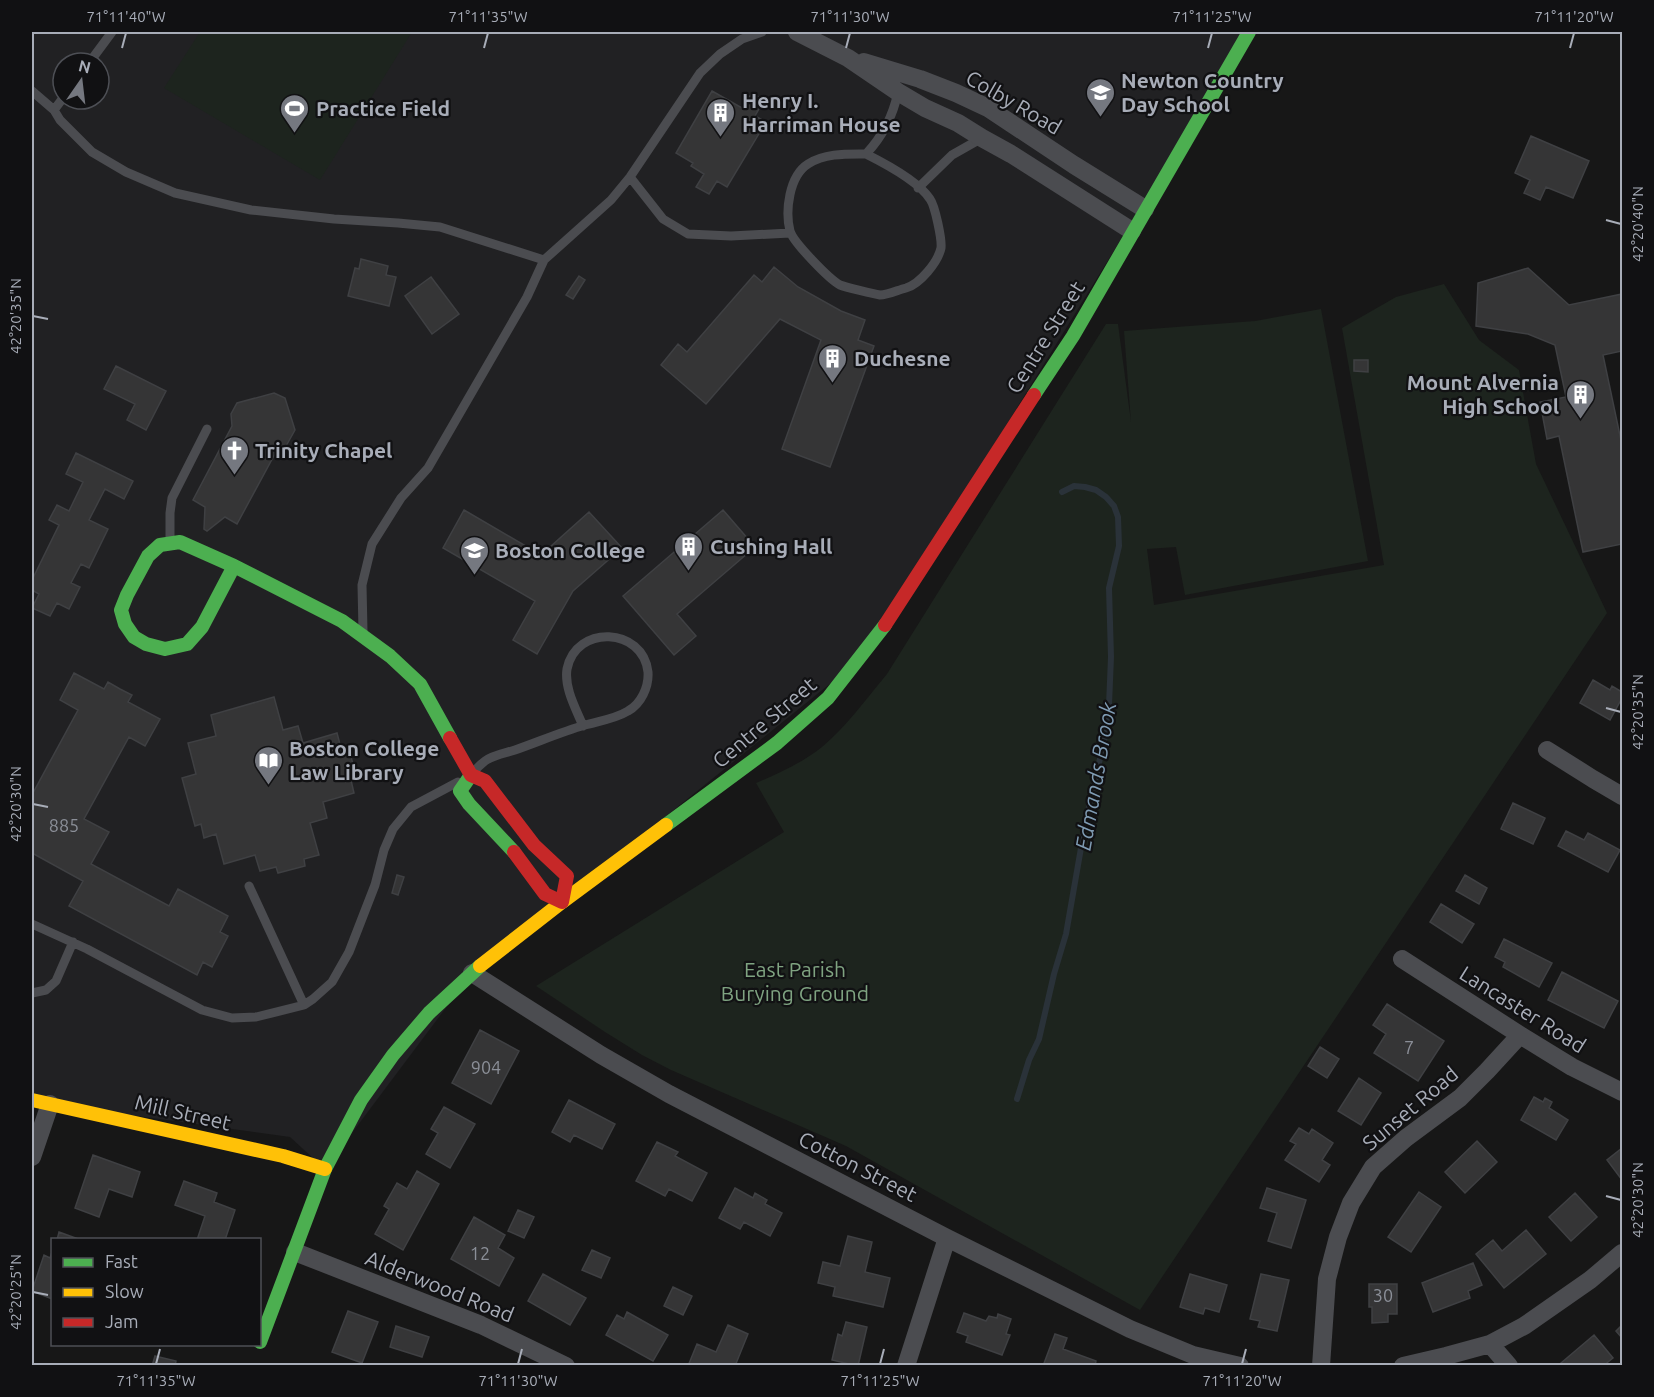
<svg xmlns="http://www.w3.org/2000/svg" width="1654" height="1397" viewBox="0 0 1654 1397" font-family="Ubuntu,sans-serif">
	<style>
		.built { fill: #212123; fill-rule: evenodd }
		.green { fill: #1d241e }
		.lines { fill: none; stroke-linecap: round; stroke-linejoin: round }
		.stream { stroke: #2a3239; stroke-width: 6 }
		.building { fill: #353536; stroke: #3f4043; stroke-width: 1.5 }
		.lane { stroke: #4b4c50; stroke-width: 9 }
		.street { stroke: #4b4c50; stroke-width: 18 }
		.fast { stroke: #4caf50; stroke-width: 14 }
		.slow { stroke: #ffc107; stroke-width: 14 }
		.jam { stroke: #c62828; stroke-width: 14 }
		.ticks { fill: none; stroke: #a8adb8; stroke-width: 2 }
		.labels { text-anchor: middle; dominant-baseline: central; stroke-width: 4.5; stroke-linejoin: round; paint-order: stroke }
		.number-label { font-size: 18px; fill: #8b8f98 }
		.poi-label { font-size: 21px; font-weight: bold; fill: #a8adb8; stroke: #111113; text-anchor: start }
		.street-label { font-size: 21px; fill: #a8adb8; stroke: #111113 }
		.park-label { font-size: 21px; fill: #7fa381; stroke: #111113 }
		.water-label { font-size: 22px; font-style: italic; fill: #7f9bb3; stroke: #111113 }
		.neatline { fill: none; stroke: #a8adb8; stroke-width: 2 }
		.ticks-label { font-size: 15px; text-anchor: middle; fill: #a8adb8 }
	</style>
	<rect width="100%" height="100%" fill="#171717"/>
	<path class="built" d="M32,32H1249L863,657L472,973L325,1169L290,1137L50,1104L32,1100ZM63,63H99V99H63Z"/>
	<path class="green" d="M200,32H412L320,180L164,88Z
		M1444,284L1479,340L1519,370L1536,464L1607,613L1140,1310L846,1146L671,1070L642,1055L605,1032L536,986L784,832L756,783C779,773 802,763 822,747C847,726 866,699 887,674L1106,324H1118L1131,422L1124,331L1255,321L1321,309L1368,561L1185,595L1176,547L1147,549L1154,605L1384,565L1342,328L1396,297Z"/>
	<g class="lines">
		<path class="stream" d="M1017,1099L1029,1060L1039,1039L1054,974L1066,934L1085,825L1106,732L1109,705L1111,657L1109,588L1119,546L1118,517L1114,506L1106,497L1096,490L1085,487L1074,486L1062,492"/>
	</g>
	<path class="building" d="M712,91L742,108L752,93L764,100L755,116L766,122L727,187L717,181L709,194L696,187L704,174L691,166L693,163L676,153Z
		M1531,136L1589,161L1573,198L1546,187L1540,200L1524,193L1530,180L1515,173Z
		M361,259L388,266L386,275L396,277L389,306L348,296L355,268L359,269Z
		M774,267L798,287L841,311L865,320L858,340L874,346L830,467L782,449L821,340L780,319L706,404L661,365L678,344L687,352L754,275L762,282Z
		M1528,268L1569,305L1622,294V351L1603,355L1622,445V544L1583,552L1559,436L1547,439L1540,402L1566,397L1555,345L1528,334L1476,326L1478,283Z
		M579,276L585,280L573,299L566,295Z
		M431,277L459,314L432,334L405,296Z
		M1354,360H1368V372L1354,371Z
		M116,366L166,391L146,430L127,420L135,404L104,389Z
		M274,393L285,398L295,430L286,446L276,452L237,524L225,517L207,531L204,529L205,507L193,500L232,426L231,414L237,403Z
		M76,453L133,481L124,499L105,489L89,520L108,529L89,568L81,564L71,583L80,587L69,609L57,603L50,616L32,608L39,594L32,590V580L59,525L49,520L57,505L69,511L83,482L66,474Z
		M464,510L541,555L589,512L622,548L573,591L537,654L513,640L535,601L443,548Z
		M723,510L755,547L677,614L696,636L674,655L623,596Z
		M74,673L104,689L108,682L120,689L132,695L128,702L160,719L145,746L129,737L84,819L109,832L91,864L169,906L178,889L228,916L220,932L228,936L212,967L203,962L197,975L69,906L83,881L32,853V790L34,791L78,710L60,700Z
		M1593,680L1610,690L1612,686L1622,692V698L1610,720L1580,703Z
		M274,697L283,730L298,726L303,743L337,733L341,748L348,746L356,775L350,776L354,793L323,802L327,818L310,823L319,855L304,859L305,866L278,873L276,867L260,871L255,855L224,864L216,834L204,838L201,824L195,826L182,778L196,774L188,743L216,736L211,715Z
		M1513,803L1545,818L1533,844L1501,829Z
		M1566,831L1584,840L1588,833L1620,850L1608,872L1558,846Z
		M397,875L404,877L398,895L392,893Z
		M1465,875L1487,888L1479,904L1456,891Z
		M1441,904L1474,924L1462,943L1430,922Z
		M1504,939L1552,963L1539,987L1503,967L1505,962L1495,957Z
		M1562,972L1618,1001L1604,1028L1548,1000Z
		M1387,1004L1444,1041L1418,1081L1374,1053L1386,1034L1373,1025Z
		M480,1030L519,1051L491,1104L452,1083Z
		M1320,1047L1339,1059L1327,1078L1308,1066Z
		M1359,1078L1381,1093L1361,1125L1338,1111Z
		M1534,1097L1543,1102L1545,1098L1552,1102L1549,1108L1568,1120L1556,1140L1521,1120Z
		M569,1100L615,1124L602,1149L574,1135L570,1142L552,1132Z
		M444,1107L475,1124L450,1168L426,1154L438,1133L431,1129Z
		M1299,1128L1309,1134L1312,1129L1333,1143L1322,1160L1330,1165L1319,1182L1285,1160L1296,1144L1290,1141Z
		M1477,1141L1497,1162L1465,1193L1445,1172Z
		M657,1142L678,1152L675,1156L707,1173L692,1201L669,1189L665,1196L636,1181Z
		M1622,1148V1180L1607,1160Z
		M93,1155L140,1172L132,1197L109,1189L99,1217L75,1208Z
		M417,1171L439,1184L403,1250L375,1234L389,1209L384,1206L397,1183L407,1189Z
		M184,1181L217,1193L214,1202L235,1210L225,1240H197L205,1216L175,1205Z
		M735,1188L753,1198L755,1193L767,1200L765,1204L782,1213L770,1236L744,1222L740,1229L719,1218Z
		M1267,1188L1306,1200L1291,1248L1268,1241L1277,1213L1260,1208Z
		M1419,1192L1441,1207L1411,1252L1388,1237Z
		M1575,1193L1597,1217L1571,1241L1549,1217Z
		M518,1210L534,1217L524,1238L508,1231Z
		M474,1217L505,1235L498,1248L514,1258L499,1286L451,1259Z
		M1526,1230L1546,1254L1504,1288L1476,1254L1493,1240L1502,1251Z
		M59,1232L81,1240H57Z
		M848,1236L872,1242L865,1272L890,1278L883,1307L833,1296L835,1287L818,1283L823,1262L840,1266Z
		M592,1250L610,1258L601,1278L582,1270Z
		M52,1252V1299L32,1291L44,1255L50,1258Z
		M1473,1263L1482,1285L1468,1291L1470,1298L1433,1312L1422,1283Z
		M543,1274L586,1298L570,1325L528,1301Z
		M1190,1274L1227,1285L1219,1312L1205,1308L1203,1314L1180,1307Z
		M1261,1274L1289,1280L1277,1331L1258,1327L1260,1321L1250,1319Z
		M1369,1284H1397V1314H1388V1322L1372,1323V1307H1369Z
		M673,1287L692,1296L683,1315L664,1306Z
		M348,1311L378,1322L362,1363L332,1352Z
		M627,1312L668,1335L653,1361L606,1335L617,1315L624,1319Z
		M964,1313L986,1321L989,1316L997,1318L998,1314L1011,1319L1006,1334L1010,1335L1002,1355L966,1342L968,1336L957,1332Z
		M846,1322L867,1327L858,1366L832,1360L838,1334L842,1336Z
		M728,1325L748,1334L735,1366H688L697,1344L716,1352Z
		M1622,1325V1338L1616,1331Z
		M396,1326L429,1337L422,1357L390,1347Z
		M1055,1334L1067,1338L1063,1349L1096,1361L1095,1366H1043Z
		M1594,1335L1613,1358L1603,1366H1564L1561,1363Z
		M155,1356L176,1361L175,1366H152Z"/>
	<g class="lines">
		<path class="lane" d="M89,63L112,32
			M32,91L54,110L60,120L92,152L126,172L175,193L251,210L334,219L398,223L440,227L544,260
			M54,110L63,98
			M866,154C884,163 919,182 930,199C935,206 942,239 941,248C938,262 920,284 906,288C898,290 888,295 880,295C874,294 845,287 840,285C829,279 793,242 790,231C785,211 789,176 808,164C825,153 847,154 866,154Z
			M866,154C883,136 893,116 898,92
			M630,177L663,219L688,234L731,236L790,233
			M918,188L952,155L982,138
			M170,541V513L172,498L207,429
			M363,631L362,585L372,544L401,498L428,468L527,297L544,260L611,200L630,177L700,73L720,54L742,39L762,32
			M472,774C476,769 481,764 485,761C493,755 506,753 515,750C538,742 561,732 585,725C599,721 615,719 628,711C641,704 649,687 648,672C643,627 576,624 567,669C564,688 576,709 583,726
			M249,886L304,1005
			M32,924L87,949L202,1010L232,1018L256,1017L304,1005L313,999L332,982L349,952L375,885L384,850L393,829L411,807L458,782
			M32,993L46,990L56,981L73,942"/>
		<path class="street" d="M797,32L848,58L898,92L925,108L958,123L982,138L1011,154L1132,231
			M864,62L920,79L956,93L988,108L1074,165L1145,209
			M1547,750L1593,779L1622,796
			M1402,959L1520,1035L1572,1067L1622,1092
			M472,973L601,1055L669,1094L947,1238L1130,1329L1193,1355L1240,1366
			M32,1157L50,1104
			M295,1252L481,1325L566,1366
			M1490,1344L1509,1366
			M906,1366L947,1238
			M1321,1366L1327,1279L1338,1237L1351,1203L1373,1167L1406,1138L1460,1098L1487,1071L1520,1035
			M1403,1366L1446,1356L1490,1344L1524,1326L1590,1280L1622,1253"/>
		<path class="fast" d="M1034,395L1073,336L1249,32
			M234,566L202,627L187,644L165,649L146,644L134,637L125,624L121,610L127,595L148,556L160,545L180,542L234,566L342,621L390,656L420,684L450,738
			M471,775L460,791L469,804L514,852
			M666,825L777,743L828,698L885,625
			M260,1342L325,1169L361,1100L393,1055L429,1013L480,966"/>
		<path class="slow" d="M480,966L562,902L666,825
			M32,1100L283,1156L325,1169"/>
		<path class="jam" d="M885,625L1034,395
			M450,738L471,775L485,781L534,845L567,876L562,902L545,894L514,852"/>
	</g>
	<path class="ticks" d="M122,48L126,33M484,48L488,33M846,48L850,33M1208,48L1212,33M1570,48L1574,33M1606,220L1621,224M33,316L48,319M1606,708L1621,712M33,804L48,807M1606,1196L1621,1200M33,1292L48,1295M156,1364L160,1349M518,1364L522,1349M880,1364L884,1349M1242,1364L1246,1349"/>
	<defs>
		<symbol id="school-pin" viewBox="-11 -11 22 30"><path d="M0 17L-7.5 6A9.5 9.5 0 1 1 7.5 6Z" fill="#757880" stroke="#111113"/><path d="M0-5L7-2L0 1L-7-2ZM-4 1L0 2.5L4 1V4Q0 6-4 4Z" fill="#fff"/></symbol>
		<symbol id="stadium-pin" viewBox="-11 -11 22 30"><path d="M0 17L-7.5 6A9.5 9.5 0 1 1 7.5 6Z" fill="#757880" stroke="#111113"/><path d="M0-5a6.5 5 0 1 0 0 10a6.5 5 0 1 0 0-10ZM-3.5-1.8h7v3.6h-7Z" fill="#fff"/></symbol>
		<symbol id="building-pin" viewBox="-11 -11 22 30"><path d="M0 17L-7.5 6A9.5 9.5 0 1 1 7.5 6Z" fill="#757880" stroke="#111113"/><path d="M-4-6H4V6H1V3H-1V6H-4ZM-2.5-4.3h1.7v1.8h-1.7ZM.8-4.3h1.7v1.8H.8ZM-2.5-1h1.7V.8h-1.7ZM.8-1h1.7V.8H.8Z" fill="#fff"/></symbol>
		<symbol id="church-pin" viewBox="-11 -11 22 30"><path d="M0 17L-7.5 6A9.5 9.5 0 1 1 7.5 6Z" fill="#757880" stroke="#111113"/><path d="M-1.2-6h2.4v3.5h3.3v2.4h-3.3V6h-2.4V-.1h-3.3v-2.4h3.3Z" fill="#fff"/></symbol>
		<symbol id="university-pin" viewBox="-11 -11 22 30"><path d="M0 17L-7.5 6A9.5 9.5 0 1 1 7.5 6Z" fill="#757880" stroke="#111113"/><path d="M0-5L7-2L0 1L-7-2ZM-4 1L0 2.5L4 1V4Q0 6-4 4Z" fill="#fff"/></symbol>
		<symbol id="library-pin" viewBox="-11 -11 22 30"><path d="M0 17L-7.5 6A9.5 9.5 0 1 1 7.5 6Z" fill="#757880" stroke="#111113"/><path d="M-6-4Q-3-5.5-.7-3.5V5Q-3 3-6 4ZM6-4Q3-5.5 .7-3.5V5Q3 3 6 4Z" fill="#fff"/></symbol>
	</defs>
	<g fill-rule="evenodd">
		<use href="#school-pin" x="1084" y="76" width="33" height="45"/>
		<use href="#stadium-pin" x="278" y="92" width="33" height="45"/>
		<use href="#building-pin" x="704" y="96" width="33" height="45"/>
		<use href="#building-pin" x="816" y="342" width="33" height="45"/>
		<use href="#building-pin" x="1564" y="378" width="33" height="45"/>
		<use href="#church-pin" x="218" y="434" width="33" height="45"/>
		<use href="#building-pin" x="672" y="530" width="33" height="45"/>
		<use href="#university-pin" x="458" y="534" width="33" height="45"/>
		<use href="#library-pin" x="252" y="744" width="33" height="45"/>
	</g>
	<g class="labels">
		<g class="number-label">
			<text x="64" y="825">885</text>
			<text x="1409" y="1047">7</text>
			<text x="486" y="1067">904</text>
			<text x="480" y="1253">12</text>
			<text x="1383" y="1295">30</text>
		</g>
		<g class="poi-label">
			<text x="1121" y="80">Newton Country<tspan x="1121" dy="24">Day School</tspan></text>
			<text x="742" y="100">Henry I.<tspan x="742" dy="24">Harriman House</tspan></text>
			<text x="316" y="108">Practice Field</text>
			<text x="854" y="358">Duchesne</text>
			<text x="1559" y="382" text-anchor="end">Mount Alvernia<tspan x="1559" dy="24">High School</tspan></text>
			<text x="255" y="450">Trinity Chapel</text>
			<text x="710" y="546">Cushing Hall</text>
			<text x="495" y="550">Boston College</text>
			<text x="289" y="748">Boston College<tspan x="289" dy="24">Law Library</tspan></text>
		</g>
		<g class="street-label">
			<text transform="translate(1014 102) rotate(30)">Colby Road</text>
			<text transform="translate(1045 337) rotate(-58)">Centre Street</text>
			<text transform="translate(764 722) rotate(-40)">Centre Street</text>
			<text transform="translate(1523 1009) rotate(32)">Lancaster Road</text>
			<text transform="translate(1410 1108) rotate(-40)">Sunset Road</text>
			<text transform="translate(183 1112) rotate(13)">Mill Street</text>
			<text transform="translate(858 1166) rotate(27)">Cotton Street</text>
			<text transform="translate(440 1286) rotate(22)">Alderwood Road</text>
		</g>
		<g class="park-label">
			<text x="795" y="969">East Parish<tspan x="795" dy="24">Burying Ground</tspan></text>
		</g>
		<g class="water-label">
			<text transform="translate(1095 776) rotate(-80)">Edmands Brook</text>
		</g>
	</g>
	<rect width="1654" height="1397" fill="none" stroke="#111113" stroke-width="66"/>
	<rect x="51" y="1238" width="210" height="108" fill="#111113" stroke="#4d4f55" stroke-width="1.5"/>
	<rect x="63" y="1258" width="30" height="9" fill="#4caf50" stroke="#4d4f55" stroke-width="1.5"/>
	<text x="105" y="1268" font-size="18" fill="#a8adb8">Fast</text>
	<rect x="63" y="1288" width="30" height="9" fill="#ffc107" stroke="#4d4f55" stroke-width="1.5"/>
	<text x="105" y="1298" font-size="18" fill="#a8adb8">Slow</text>
	<rect x="63" y="1318" width="30" height="9" fill="#c62828" stroke="#4d4f55" stroke-width="1.5"/>
	<text x="105" y="1328" font-size="18" fill="#a8adb8">Jam</text>
	<g transform="translate(81 81) rotate(14)"><circle r="28" fill="#111113" stroke="#4d4f55" stroke-width="1.5"/>
	<path d="M0-4.5L10 22L0 15L-10 22Z" fill="#757880"/>
	<text y="-9" font-size="16" font-weight="bold" text-anchor="middle" fill="#a8adb8">N</text>
	</g>
	<rect x="33" y="33" width="1588" height="1331" class="neatline"/>
	<g class="ticks-label">
		<text x="126" y="22">71°11'40"W</text>
		<text x="488" y="22">71°11'35"W</text>
		<text x="850" y="22">71°11'30"W</text>
		<text x="1212" y="22">71°11'25"W</text>
		<text x="1574" y="22">71°11'20"W</text>
		<text transform="translate(1638 224) rotate(-90)" y="5">42°20'40"N</text>
		<text transform="translate(16 316) rotate(-90)" y="5">42°20'35"N</text>
		<text transform="translate(1638 712) rotate(-90)" y="5">42°20'35"N</text>
		<text transform="translate(16 804) rotate(-90)" y="5">42°20'30"N</text>
		<text transform="translate(1638 1200) rotate(-90)" y="5">42°20'30"N</text>
		<text transform="translate(16 1292) rotate(-90)" y="5">42°20'25"N</text>
		<text x="156" y="1386">71°11'35"W</text>
		<text x="518" y="1386">71°11'30"W</text>
		<text x="880" y="1386">71°11'25"W</text>
		<text x="1242" y="1386">71°11'20"W</text>
	</g>
</svg>
